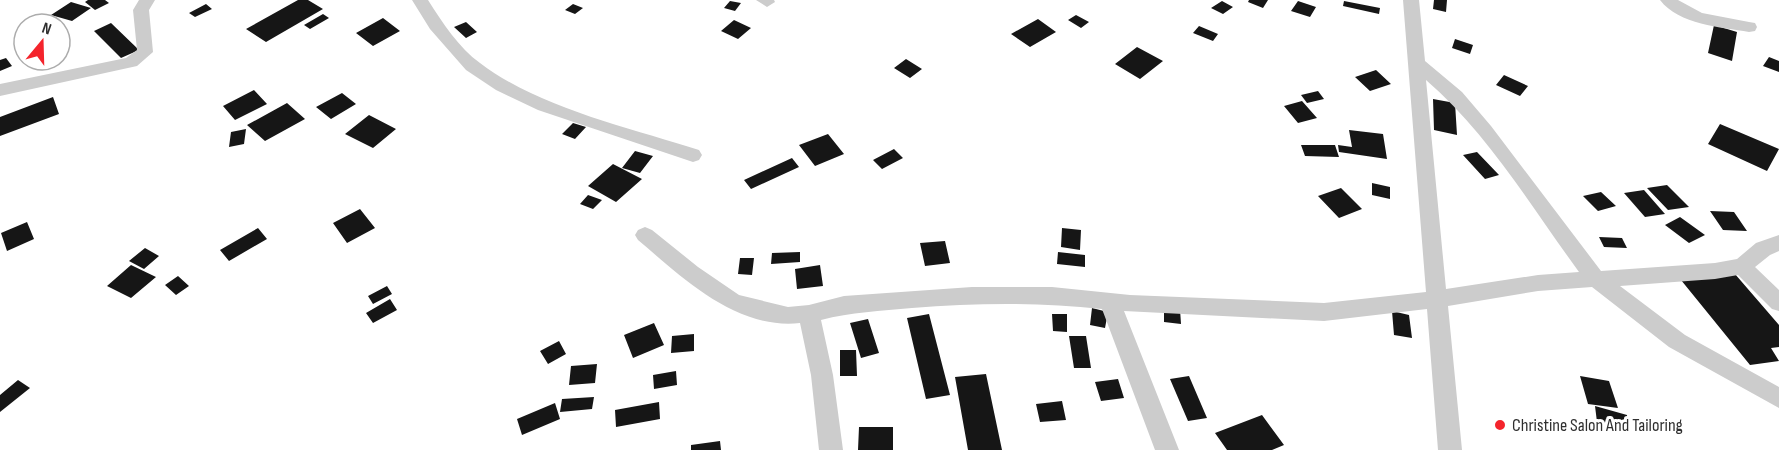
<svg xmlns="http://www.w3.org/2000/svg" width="1779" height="450" viewBox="0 0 1779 450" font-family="'Sofia Sans Condensed',sans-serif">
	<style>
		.building { fill: #161616 }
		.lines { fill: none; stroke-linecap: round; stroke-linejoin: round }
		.street { fill: #ccc; fill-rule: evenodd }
		.poi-dot { fill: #f4242c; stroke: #fff; stroke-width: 2 }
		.labels { text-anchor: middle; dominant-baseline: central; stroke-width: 6; stroke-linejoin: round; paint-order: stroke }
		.poi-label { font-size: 18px; fill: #2f2f2f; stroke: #fff; text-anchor: start }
	</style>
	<rect width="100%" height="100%" fill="#fff"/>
	<path class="building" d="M88,0H105L109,3L95,10L85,2Z
		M298,0H308L323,9L266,42L246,29Z
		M1249,0H1268L1263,8L1248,2Z
		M1434,0H1447L1446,12L1433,9Z
		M730,1L741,3L735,11L724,8Z
		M1222,1L1233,7L1223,14L1211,8Z
		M1298,1L1316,7L1310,17L1291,11Z
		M1344,1L1380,8L1379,14L1343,6Z
		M71,2L91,8L72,21L51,15Z
		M206,4L212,9L195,17L189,13Z
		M573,4L583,8L575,14L565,10Z
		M323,14L329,18L310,29L304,25Z
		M38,15L47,18L38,24H24Z
		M1076,15L1089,22L1081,28L1068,20Z
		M383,18L400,31L373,46L356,33Z
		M1038,19L1056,32L1030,47L1011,34Z
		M734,20L751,28L738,39L721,31Z
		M466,22L477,32L466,38L454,27Z
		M111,23L139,50L121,58L94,31Z
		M1714,25L1737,32L1732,61L1708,53Z
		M1199,26L1218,34L1213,41L1193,33Z
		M1455,39L1473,45L1470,54L1452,48Z
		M1137,47L1163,61L1140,79L1115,64Z
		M1769,57L1779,61V72L1763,66Z
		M6,58L12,66L0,71V60Z
		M906,59L922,69L910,78L894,68Z
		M1376,70L1391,84L1370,91L1355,77Z
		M1504,75L1528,86L1520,96L1496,85Z
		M254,90L267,104L235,120L223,106Z
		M1318,91L1324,99L1307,103L1301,95Z
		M342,93L356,104L331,119L316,107Z
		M53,97L59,114L0,136V117Z
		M1433,99L1455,103L1457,135L1434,130Z
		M1302,101L1317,118L1298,123L1284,106Z
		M287,103L305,119L265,141L247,125Z
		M369,115L396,129L373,148L345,134Z
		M573,123L586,127L575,139L562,134Z
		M1720,124L1779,149L1767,171L1708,144Z
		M246,129L244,144L229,147L231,132Z
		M1349,130L1383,134L1387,159L1339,152L1338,145L1352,147Z
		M828,134L844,154L815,166L799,145Z
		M1301,145H1335L1339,157L1305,156Z
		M894,149L903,158L882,169L873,160Z
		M635,151L653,156L640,173L622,168Z
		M1477,152L1499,175L1485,179L1463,155Z
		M792,158L799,167L751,189L744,180Z
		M613,164L642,179L616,202L588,186Z
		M1372,183L1390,187V199L1372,195Z
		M1667,185L1689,207L1668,210L1647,188Z
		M1341,188L1362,209L1339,218L1318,196Z
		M1644,190L1665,214L1645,217L1624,193Z
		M1601,192L1616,206L1598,211L1583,196Z
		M588,195L602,200L593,209L580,204Z
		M360,209L375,228L347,243L333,223Z
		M1710,211L1734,212L1747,231L1723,230Z
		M1680,217L1705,235L1689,243L1665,225Z
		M27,222L34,239L7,251L1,233Z
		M258,228L267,239L229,261L220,250Z
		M1062,228L1081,230L1080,250L1061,247Z
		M1599,237L1622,238L1627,248L1604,247Z
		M945,241L950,263L925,266L920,243Z
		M145,248L159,256L144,269L129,261Z
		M800,252V262L771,264L772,253Z
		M1058,252L1085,255V267L1057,264Z
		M740,258H754L752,275L738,274Z
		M131,265L156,277L131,298L107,286Z
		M820,265L823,286L797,289L795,269Z
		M1735,274L1779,325V347L1771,348L1779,361L1750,365L1681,280Z
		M178,276L189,286L176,295L165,285Z
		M387,286L392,294L373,304L368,296Z
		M390,299L397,310L373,323L366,313Z
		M1164,307L1180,309L1181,324L1164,322Z
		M1092,308L1108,312L1105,328L1090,325Z
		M1392,311L1409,315L1412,338L1394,335Z
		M929,314L950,395L926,399L907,318Z
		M1052,314H1067V332L1053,331Z
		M868,319L879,353L861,358L850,323Z
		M654,323L664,345L633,358L624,335Z
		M694,334V351L671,353L672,336Z
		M1069,336H1086L1091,368H1074Z
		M559,341L566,354L548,364L540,351Z
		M840,350H856L857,376H840Z
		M597,364L595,383L569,385L571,366Z
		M676,371L677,385L654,389L653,375Z
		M986,374L1002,450H968L955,377Z
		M1189,376L1207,418L1188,421L1170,379Z
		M1580,376L1609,381L1618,408L1588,404Z
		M1118,379L1124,398L1101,401L1095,382Z
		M18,380L30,388L0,412V395Z
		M594,397L592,409L560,412L562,399Z
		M1062,401L1066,420L1040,422L1036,404Z
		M659,402L660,419L616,427L615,410Z
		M555,403L560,419L522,435L517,419Z
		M1595,406L1627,415L1628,431L1597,422Z
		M1262,415L1284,445L1272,450H1227L1215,433Z
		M859,427H893V450H858Z
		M720,441L721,450H691V445Z"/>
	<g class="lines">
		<path class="street" d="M139,0H155L149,10L153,52L137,66L0,96V84L126,58L137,50L133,10Z
			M412,0H428C442,22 459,48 480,63C539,108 630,128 699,150L702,155L699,160L693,162L687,160L538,110L496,90L466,70L430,29Z
			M756,0H774L775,2L767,7Z
			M1403,0H1419L1425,61L1462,92L1491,126L1601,271L1715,263L1737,259L1756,243L1779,235V251L1770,255L1755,267L1779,290V311L1772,309L1738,275L1715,279L1620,286L1685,335L1779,387V408L1669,347L1592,287L1538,291L1448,306L1462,450H1438L1427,309L1324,321L1124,311L1179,450H1155L1102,309C1038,302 976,303 912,308C881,311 851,312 821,320L833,375L843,450H819L811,375L800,323C736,330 683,278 638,240L635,235L638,230L645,227L652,230L698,267L739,295L788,307L809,305L844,296L972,287H1052L1130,295L1324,303L1426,292ZM1426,80C1486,131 1533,209 1579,272L1538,275L1446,289Z
			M1660,0H1678L1702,13L1749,22L1755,23L1757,27L1755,31L1749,32C1721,27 1679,25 1660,0Z"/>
	</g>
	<circle class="poi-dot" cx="1500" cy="425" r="6"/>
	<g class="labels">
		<g class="poi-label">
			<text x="1512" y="425">Christine Salon And Tailoring</text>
		</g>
	</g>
	<g transform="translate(42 42) rotate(19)"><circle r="28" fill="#ffffff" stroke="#acacac" stroke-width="1.5"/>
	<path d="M0-4.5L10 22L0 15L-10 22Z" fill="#f4242c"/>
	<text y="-9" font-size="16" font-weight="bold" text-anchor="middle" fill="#2f2f2f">N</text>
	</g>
</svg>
